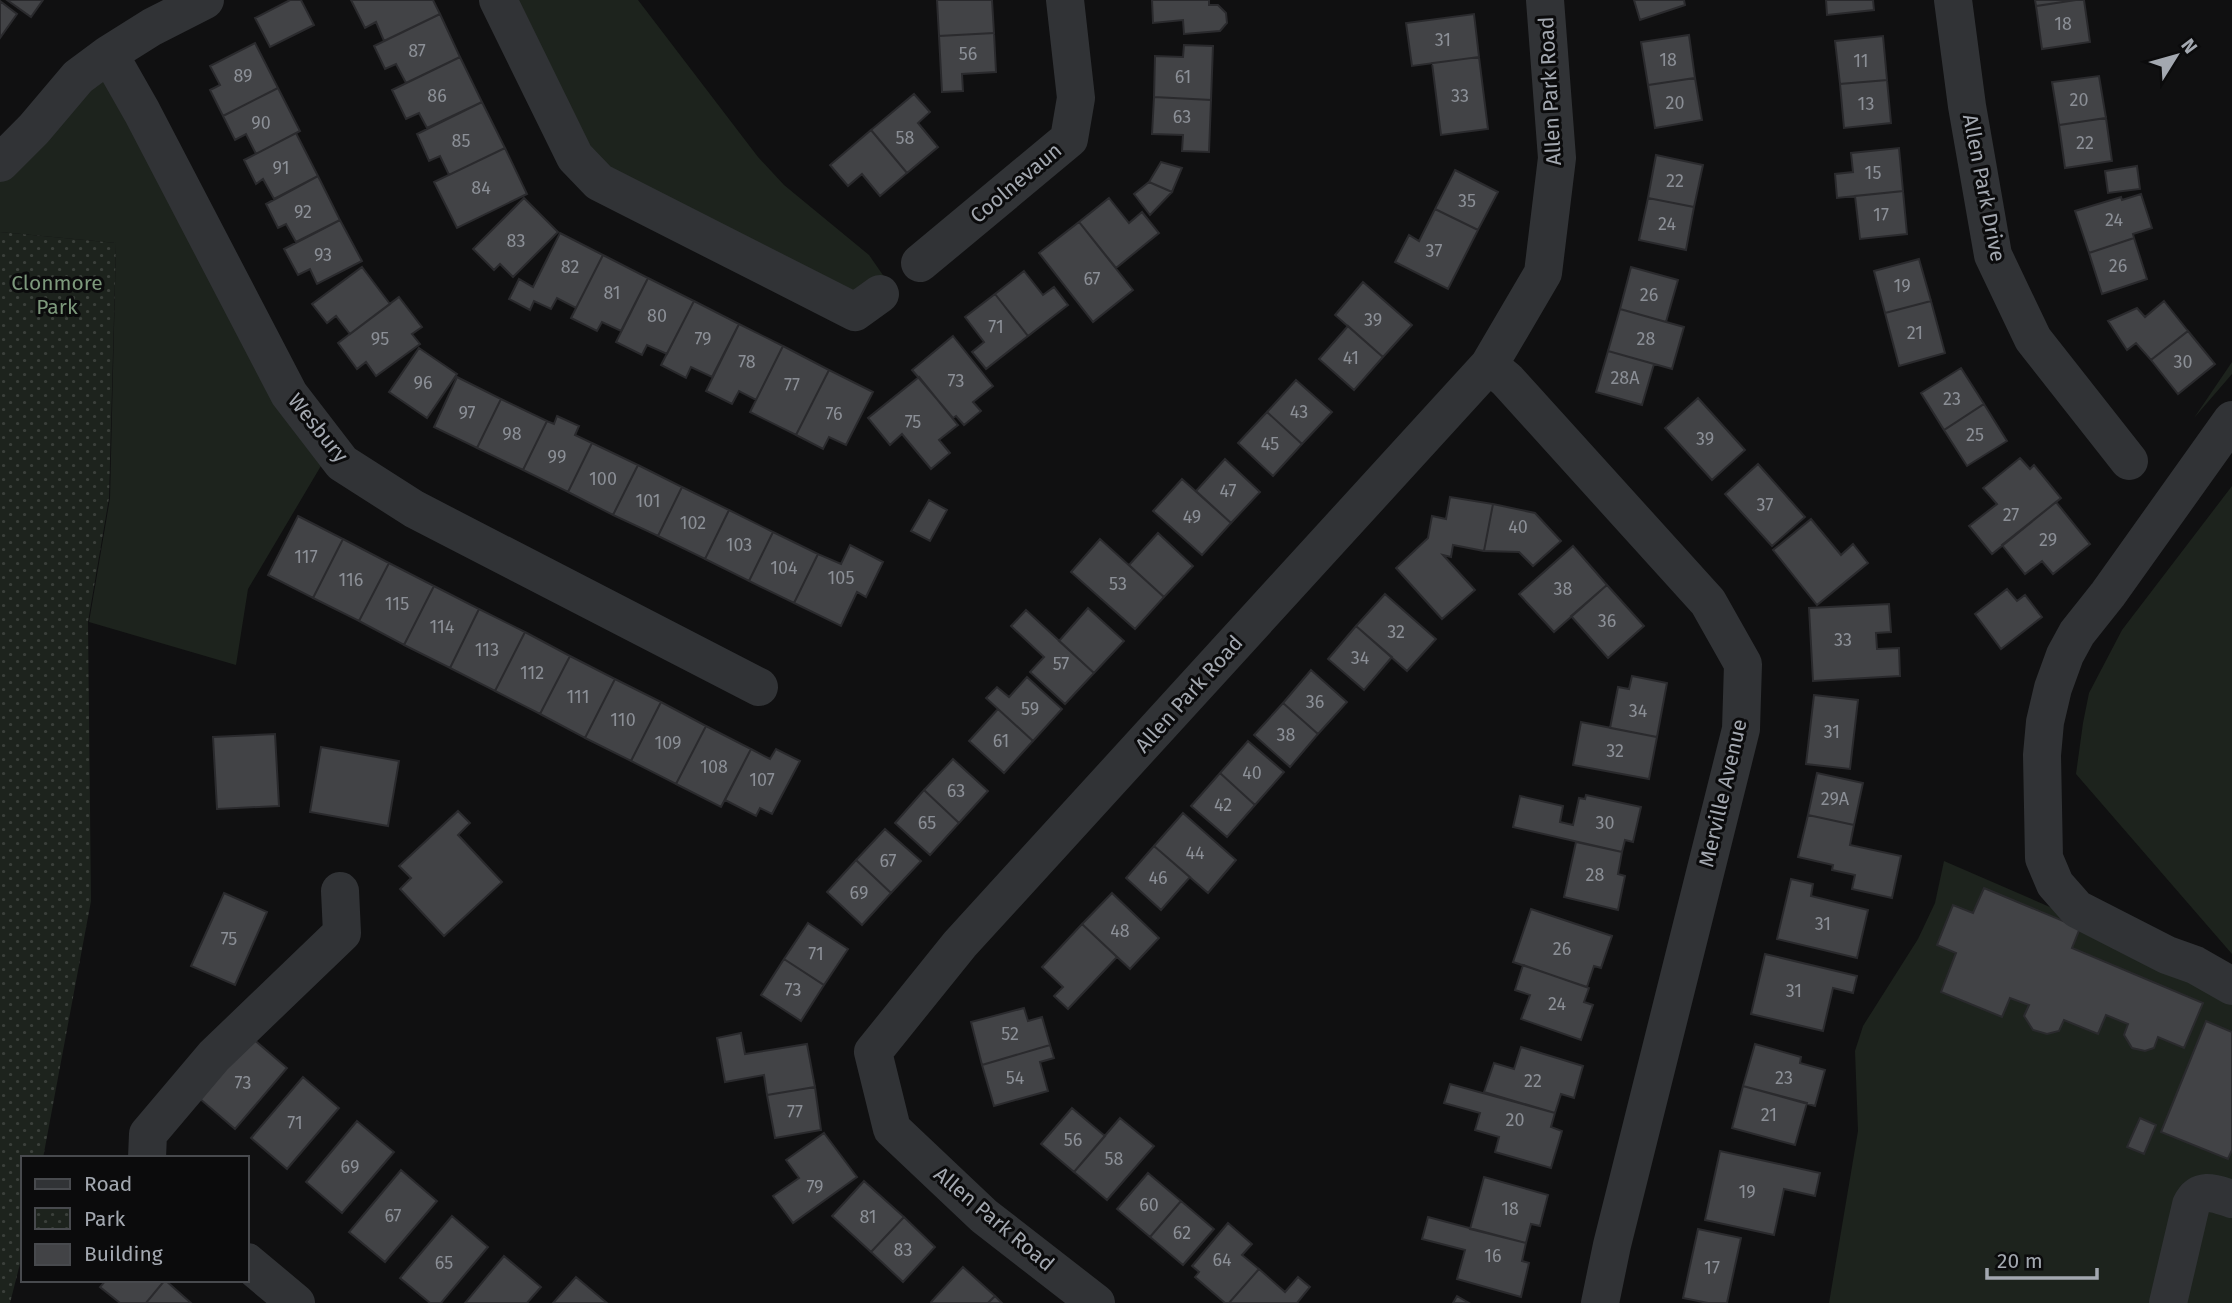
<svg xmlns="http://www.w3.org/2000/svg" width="2232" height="1303" viewBox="0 0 2232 1303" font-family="'Fira Sans',sans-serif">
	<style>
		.grass { fill: #1d231d }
		.park { fill: url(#park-dots) }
		.building { fill: #424346; stroke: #2a2a2d; stroke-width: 2 }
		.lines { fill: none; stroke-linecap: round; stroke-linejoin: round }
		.minor { stroke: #313336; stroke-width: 38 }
		.labels { text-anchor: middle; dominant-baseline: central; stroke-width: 6; stroke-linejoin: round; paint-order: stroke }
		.number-label { font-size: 18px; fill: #8b8f96 }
		.street-label { font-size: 21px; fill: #a3a8b0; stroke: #0b0b0c }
		.park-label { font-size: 21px; fill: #7d997c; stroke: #0b0b0c }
	</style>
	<defs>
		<pattern id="park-dots" width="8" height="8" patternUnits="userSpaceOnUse" patternTransform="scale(1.75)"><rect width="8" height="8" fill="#1d231d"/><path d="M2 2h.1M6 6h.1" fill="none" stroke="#3b403b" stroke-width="1.8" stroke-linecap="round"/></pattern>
	</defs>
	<rect width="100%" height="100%" fill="#101011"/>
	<path class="grass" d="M499,0H638L758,157L784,185L869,255L885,278L855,312L600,182Z
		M108,54L331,449L248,589L236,665L89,622L110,498L116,243L0,232V164Z
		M2232,362V374L2194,418Z
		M2232,486V954L2076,774L2083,723L2089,693L2122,630Z
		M1944,861L2066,914L2232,1005V1303H1829L1858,1131L1855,1051L1863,1026L1918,939L1935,903Z"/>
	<path class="park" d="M0,232L116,243L109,498L88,622L91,901L43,1158H23V1252L10,1303H0Z"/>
	<path class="building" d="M7,0H43L31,17Z
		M290,0H301L314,25L270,47L255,18Z
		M351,0H433L440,14L384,41L376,22L365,28Z
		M937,0H992L994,33L939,36Z
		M1152,0H1209V5H1218L1226,13L1227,23L1220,31L1184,34L1183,20L1153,23Z
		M1634,0H1684L1685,5L1640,20Z
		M1826,0H1873L1874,10L1827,15Z
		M2035,0H2076L2036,6Z
		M2076,0H2084L2090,42L2042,49L2036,6Z
		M0,1L17,14L0,38Z
		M440,14L460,57L406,83L396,64L385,69L374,46Z
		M1474,14L1479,57L1412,66L1406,23Z
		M994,33L996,72L962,74L963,91L942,92L939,36Z
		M1689,35L1695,78L1648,85L1641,42Z
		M1883,36L1887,80L1840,84L1835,41Z
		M255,43L278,88L223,116L210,90L220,85L210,66Z
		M1184,45L1213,46L1211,100L1154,97L1155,56L1183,57Z
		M460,57L482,102L427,128L419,113L406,119L392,90Z
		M1479,57L1488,129L1441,135L1432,63Z
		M2099,76L2106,118L2059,125L2052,82Z
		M1695,78L1702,120L1655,128L1648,85Z
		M1887,80L1891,123L1844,128L1840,84Z
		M278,88L300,131L256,154L246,134L235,140L223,116Z
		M914,94L930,112L918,123L938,147L907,173L871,130Z
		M1154,97L1211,100L1209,152L1182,151L1183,135L1152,134Z
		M482,102L505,148L449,175L440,156L429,161L417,134Z
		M2106,118L2112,161L2065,168L2059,125Z
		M871,130L907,173L880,196L862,174L848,186L830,165Z
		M296,133L318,176L274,199L263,179L256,184L244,160Z
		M505,148L527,194L457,228L434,182Z
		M1899,148L1903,191L1837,198L1835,174L1853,172L1851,153Z
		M1656,155L1703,165L1694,207L1648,198Z
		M1161,162L1182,168L1172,192L1149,182Z
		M2137,166L2140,189L2108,193L2105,171Z
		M1455,170L1498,192L1478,230L1435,209Z
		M318,176L340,220L296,242L286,224L278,228L266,204Z
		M1149,182L1172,192L1150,215L1134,194Z
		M1903,191L1907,234L1860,239L1855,196Z
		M2141,194L2152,228L2133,234L2134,238L2089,253L2075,211L2121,197L2122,200Z
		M524,198L558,232L513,277L500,264L494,270L473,249Z
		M1109,198L1129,223L1142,212L1159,233L1116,268L1079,222Z
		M1648,198L1694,207L1686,250L1639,240Z
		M1435,209L1478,230L1448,289L1395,262L1409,235L1419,241Z
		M340,220L362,261L317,284L310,269L298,275L284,249Z
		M1079,222L1133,290L1093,322L1039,253Z
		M560,233L603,255L576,308L557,298L551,309L534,301L530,310L509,299L519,279L533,287Z
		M2134,238L2147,279L2102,294L2089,253Z
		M603,255L648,278L621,331L602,322L597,331L571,318Z
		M1919,259L1931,301L1885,313L1874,271Z
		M362,267L390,304L350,334L336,316L327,323L312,304Z
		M1631,267L1678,280L1666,322L1620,309Z
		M1024,271L1043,295L1054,287L1068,305L1028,336L995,294Z
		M648,278L694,301L667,354L647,345L642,355L616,342Z
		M1363,282L1412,325L1383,357L1335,315Z
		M995,294L1028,336L986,369L972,352L984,342L965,317Z
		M399,297L422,327L412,334L420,344L376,376L366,362L357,369L338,343Z
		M694,301L739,324L712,377L691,367L686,378L661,365Z
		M1931,301L1945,353L1899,366L1885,313Z
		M2164,301L2188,331L2151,360L2136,343L2127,350L2108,321L2137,308L2145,317Z
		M1620,309L1684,327L1672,369L1608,351Z
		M739,324L783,346L756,400L739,391L732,404L706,391Z
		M1348,326L1383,357L1354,390L1319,359Z
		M2188,331L2215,364L2178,394L2151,360Z
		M953,336L993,386L973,402L981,411L964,425L956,416L953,418L912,370Z
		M783,346L829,370L796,435L750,412Z
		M419,348L457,374L427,418L389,392Z
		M1608,351L1654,364L1642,405L1596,392Z
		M1961,368L1984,404L1944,430L1921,393Z
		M829,370L873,392L846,445L829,437L823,449L796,435Z
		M457,377L501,399L477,448L434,427Z
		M919,377L958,425L939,440L950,453L931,469L902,434L890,445L868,418Z
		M1296,380L1332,412L1302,444L1267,412Z
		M1698,398L1745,450L1712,480L1665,428Z
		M501,399L547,421L523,470L477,448Z
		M1984,404L2007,441L1967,466L1944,430Z
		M1267,412L1302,444L1273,476L1238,443Z
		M557,416L579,426L575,435L592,443L568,492L523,470L547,421L554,424Z
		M592,443L638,465L613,515L568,492Z
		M2020,458L2030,469L2034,465L2061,498L1992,554L1969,526L1997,504L1983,488Z
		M1225,459L1260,492L1231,523L1196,491Z
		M1758,464L1805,517L1772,546L1725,494Z
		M638,465L682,487L658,536L613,515Z
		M1182,479L1231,523L1202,555L1153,511Z
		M682,487L729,510L705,559L658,536Z
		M1450,497L1493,504L1484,551L1453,545L1451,557L1443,555L1475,590L1442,619L1396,568L1428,538L1432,516L1446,519Z
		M929,500L947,510L930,541L911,531Z
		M2056,502L2090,544L2053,574L2042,561L2025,574L2002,545Z
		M1493,504L1535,513L1561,541L1533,566L1519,552L1484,551Z
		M729,510L773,532L749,581L705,559Z
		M298,516L343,539L313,598L268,575Z
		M1811,519L1841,555L1853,544L1868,563L1817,605L1773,550Z
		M773,532L818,554L794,603L749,581Z
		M1158,533L1193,566L1164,597L1129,565Z
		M343,539L389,563L359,621L313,598Z
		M1100,539L1164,597L1135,629L1071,572Z
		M850,545L883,562L866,597L857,592L841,626L794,603L818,554L841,564Z
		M1573,546L1607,585L1554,632L1519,594Z
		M389,563L434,586L404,645L359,621Z
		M1607,585L1644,626L1608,658L1571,616Z
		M434,586L479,609L450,668L404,645Z
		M2007,589L2017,601L2025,595L2042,617L2001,649L1975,614Z
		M1385,594L1436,639L1407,671L1356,626Z
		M1889,604L1891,632L1876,633L1877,649L1899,648L1900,676L1813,681L1809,608Z
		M1088,608L1124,641L1094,673L1059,641Z
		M479,609L525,632L495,691L450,668Z
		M1026,610L1094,673L1065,704L1030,672L1044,657L1011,626Z
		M1356,626L1392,657L1364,690L1328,659Z
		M525,632L570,656L540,714L495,691Z
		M570,656L615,679L585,738L540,714Z
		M1311,670L1347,702L1318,734L1283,703Z
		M1632,676L1667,683L1657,737L1610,728L1618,687L1629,689Z
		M1027,677L1062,709L1033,741L986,698L997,687L1009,697Z
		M615,679L661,702L631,761L585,738Z
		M1814,695L1858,700L1850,769L1806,764Z
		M661,702L706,726L676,784L631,761Z
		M1283,703L1318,734L1290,767L1254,735Z
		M998,709L1033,741L1004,773L969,741Z
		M1581,722L1657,737L1649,779L1573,765Z
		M706,726L751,749L721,807L676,784Z
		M275,734L279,806L217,809L213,737Z
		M1248,741L1284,772L1255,805L1220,773Z
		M321,747L399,761L388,826L310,812Z
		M751,749L770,759L776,749L800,761L772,814L760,808L756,816L725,800Z
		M953,759L988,791L959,823L924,790Z
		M1220,773L1255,805L1227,837L1191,806Z
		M1817,773L1863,783L1854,825L1808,815Z
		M924,790L959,823L930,855L895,823Z
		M1586,795L1641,807L1633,842L1625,840L1622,852L1513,827L1520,796L1563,806L1560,822L1573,825L1579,798L1585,799Z
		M458,811L470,823L458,835L502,882L444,936L400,889L411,878L399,866Z
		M1183,813L1236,860L1208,893L1154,846Z
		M1808,815L1854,825L1850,845L1901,856L1892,898L1852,889L1855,875L1832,870L1833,865L1798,857Z
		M885,829L921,861L891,893L856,860Z
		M1576,842L1622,852L1618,874L1625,876L1618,910L1564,897Z
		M1154,846L1190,877L1161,910L1126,878Z
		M856,860L891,893L862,925L827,892Z
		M1791,879L1813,884L1811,896L1868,910L1857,958L1777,939Z
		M1984,888L2080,928L2072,948L2203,1003L2184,1048L2158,1037L2154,1048L2145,1051L2132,1048L2124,1035L2128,1024L2106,1015L2098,1034L2064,1020L2059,1031L2047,1034L2033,1030L2024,1016L2029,1005L2010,998L2002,1017L1941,992L1956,953L1937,945L1953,905L1973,913Z
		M224,893L267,912L235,985L191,966Z
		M1112,893L1159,938L1130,969L1082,924Z
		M1531,909L1612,936L1601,968L1594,966L1587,987L1513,962Z
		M808,923L848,949L824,985L784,959Z
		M1082,924L1117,957L1068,1009L1054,996L1063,987L1042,967Z
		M1765,954L1857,976L1853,993L1833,988L1823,1031L1751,1014Z
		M784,959L824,985L801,1021L761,995Z
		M1523,965L1589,988L1584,1002L1593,1005L1581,1040L1521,1019L1530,995L1515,990Z
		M1024,1008L1028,1021L1042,1017L1050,1045L982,1065L971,1022Z
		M2206,1021L2232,1032V1150L2228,1159L2161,1132Z
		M741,1033L745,1054L807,1044L815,1087L767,1095L764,1075L725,1082L717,1038Z
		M251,1037L287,1068L235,1129L199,1098Z
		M1755,1044L1801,1057L1800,1063L1825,1070L1815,1106L1743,1086Z
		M1050,1045L1054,1058L1040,1062L1048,1091L994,1106L982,1065Z
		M1521,1047L1583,1066L1574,1098L1561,1094L1555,1113L1484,1092L1494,1063L1514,1069Z
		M303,1077L339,1108L287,1169L251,1138Z
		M1450,1084L1555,1113L1551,1127L1562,1131L1551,1168L1495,1152L1499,1137L1475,1130L1480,1113L1444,1103Z
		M1743,1086L1807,1103L1795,1145L1732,1128Z
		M815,1087L821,1130L775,1138L767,1095Z
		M1072,1108L1105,1136L1074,1172L1041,1144Z
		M1120,1118L1154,1146L1107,1200L1074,1172Z
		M2140,1118L2156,1125L2144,1154L2127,1147Z
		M357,1121L394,1152L342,1213L306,1182Z
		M824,1133L857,1177L793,1223L773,1196L799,1178L786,1160Z
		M1720,1151L1820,1173L1815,1196L1784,1189L1774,1235L1705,1220Z
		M401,1170L437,1201L385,1262L349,1232Z
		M1148,1173L1181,1201L1150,1237L1117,1209Z
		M1484,1177L1548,1195L1540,1226L1531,1224L1526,1243L1470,1229Z
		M864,1181L904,1217L871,1252L832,1216Z
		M1181,1201L1214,1229L1183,1265L1150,1237Z
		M452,1216L488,1247L441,1303H430L400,1278Z
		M904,1217L935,1247L903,1282L871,1252Z
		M1428,1217L1526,1243L1522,1261L1529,1263L1521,1297L1457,1279L1465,1250L1422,1239Z
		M1228,1223L1252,1244L1242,1255L1259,1269L1229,1303H1225L1195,1277L1199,1272L1192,1266Z
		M1698,1229L1741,1238L1727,1303H1708L1683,1298Z
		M504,1256L541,1287L527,1303H465Z
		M963,1267L995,1296L988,1303H932L931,1302Z
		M1259,1269L1285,1292L1298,1277L1310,1287L1297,1303H1229Z
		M576,1277L607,1303H553Z
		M106,1280H165L146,1303H120L100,1287Z
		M165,1280L191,1303H146Z
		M995,1296L1002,1303H988Z
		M1457,1296L1469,1303H1453Z"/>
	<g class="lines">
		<path class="minor" d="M498,0L575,157L599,182L855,312L880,294
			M1953,0L1967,106L1993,255L2033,339L2129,461
			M109,54L142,112L289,394L342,463L414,509L759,687
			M0,163L34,129L78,77L109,54L152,27L205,0
			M920,263L1069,139L1076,98L1065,0
			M1489,365L1507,380L1708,602L1743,664L1741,729L1612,1245L1600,1303
			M2232,420L2108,594L2077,633L2065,655L2053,688L2045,722L2042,755L2044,858L2055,884L2077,909L2167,955L2195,965L2232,986
			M147,1158L148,1134L214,1056L342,933L340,891
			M247,1262L296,1303
			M1096,1303L984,1216L892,1129L873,1052L960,944L1489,365L1543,273L1557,158L1545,0
			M2168,1303L2191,1205C2200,1186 2216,1194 2232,1199"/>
	</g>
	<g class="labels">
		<g class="number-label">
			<text x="2063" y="24">18</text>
			<text x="1443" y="40">31</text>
			<text x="417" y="51">87</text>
			<text x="968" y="54">56</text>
			<text x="1668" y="60">18</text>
			<text x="1861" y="61">11</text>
			<text x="243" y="76">89</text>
			<text x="1183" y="77">61</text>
			<text x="437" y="96">86</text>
			<text x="1460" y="96">33</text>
			<text x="2079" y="100">20</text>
			<text x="1675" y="103">20</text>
			<text x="1866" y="104">13</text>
			<text x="1182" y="117">63</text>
			<text x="261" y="123">90</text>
			<text x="905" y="138">58</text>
			<text x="461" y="141">85</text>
			<text x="2085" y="143">22</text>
			<text x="281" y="168">91</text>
			<text x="1873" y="173">15</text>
			<text x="1675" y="181">22</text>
			<text x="481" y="188">84</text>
			<text x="1467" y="201">35</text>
			<text x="303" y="212">92</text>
			<text x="1881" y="215">17</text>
			<text x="2114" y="220">24</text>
			<text x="1667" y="224">24</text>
			<text x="516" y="241">83</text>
			<text x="1434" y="251">37</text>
			<text x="323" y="255">93</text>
			<text x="2118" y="266">26</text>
			<text x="570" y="267">82</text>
			<text x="1092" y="279">67</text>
			<text x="1902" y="286">19</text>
			<text x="612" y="293">81</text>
			<text x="1649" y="295">26</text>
			<text x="657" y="316">80</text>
			<text x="1373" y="320">39</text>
			<text x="996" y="327">71</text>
			<text x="1915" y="333">21</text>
			<text x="380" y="339">95</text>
			<text x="703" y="339">79</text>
			<text x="1646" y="339">28</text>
			<text x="1351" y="358">41</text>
			<text x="747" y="362">78</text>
			<text x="2183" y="362">30</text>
			<text x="1625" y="378">28A</text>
			<text x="956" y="381">73</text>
			<text x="423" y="383">96</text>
			<text x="792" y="385">77</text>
			<text x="1952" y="399">23</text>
			<text x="1299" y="412">43</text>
			<text x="467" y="413">97</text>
			<text x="834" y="414">76</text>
			<text x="913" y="422">75</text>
			<text x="512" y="434">98</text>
			<text x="1975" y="435">25</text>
			<text x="1705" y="439">39</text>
			<text x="1270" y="444">45</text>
			<text x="557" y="457">99</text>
			<text x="603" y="479">100</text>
			<text x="1228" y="491">47</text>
			<text x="648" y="501">101</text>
			<text x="1765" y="505">37</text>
			<text x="2011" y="515">27</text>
			<text x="1192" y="517">49</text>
			<text x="693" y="523">102</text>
			<text x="1518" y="527">40</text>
			<text x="2048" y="540">29</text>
			<text x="739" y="545">103</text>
			<text x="306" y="557">117</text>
			<text x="784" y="568">104</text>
			<text x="841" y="578">105</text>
			<text x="351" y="580">116</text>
			<text x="1118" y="584">53</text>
			<text x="1563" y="589">38</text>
			<text x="397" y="604">115</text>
			<text x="1607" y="621">36</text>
			<text x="442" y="627">114</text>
			<text x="1396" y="632">32</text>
			<text x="1843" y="640">33</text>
			<text x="487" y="650">113</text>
			<text x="1360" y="658">34</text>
			<text x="1061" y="664">57</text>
			<text x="532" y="673">112</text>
			<text x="578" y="697">111</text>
			<text x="1315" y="702">36</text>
			<text x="1030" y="709">59</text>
			<text x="1638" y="711">34</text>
			<text x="623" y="720">110</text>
			<text x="1832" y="732">31</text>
			<text x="1286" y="735">38</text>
			<text x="1001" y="741">61</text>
			<text x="668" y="743">109</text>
			<text x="1615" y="751">32</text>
			<text x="714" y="767">108</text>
			<text x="1252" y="773">40</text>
			<text x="762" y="780">107</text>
			<text x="956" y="791">63</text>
			<text x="1835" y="799">29A</text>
			<text x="1223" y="805">42</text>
			<text x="927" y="823">65</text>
			<text x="1605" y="823">30</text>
			<text x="1195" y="853">44</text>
			<text x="888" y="861">67</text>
			<text x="1595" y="875">28</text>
			<text x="1158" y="878">46</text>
			<text x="859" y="893">69</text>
			<text x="1823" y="924">31</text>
			<text x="1120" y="931">48</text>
			<text x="229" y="939">75</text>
			<text x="1562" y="949">26</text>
			<text x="816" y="954">71</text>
			<text x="793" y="990">73</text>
			<text x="1794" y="991">31</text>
			<text x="1557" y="1004">24</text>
			<text x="1010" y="1034">52</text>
			<text x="1015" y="1078">54</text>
			<text x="1784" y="1078">23</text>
			<text x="1533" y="1081">22</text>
			<text x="243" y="1083">73</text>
			<text x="795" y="1112">77</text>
			<text x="1769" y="1115">21</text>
			<text x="1515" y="1120">20</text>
			<text x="295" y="1123">71</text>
			<text x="1073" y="1140">56</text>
			<text x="1114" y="1159">58</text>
			<text x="350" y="1167">69</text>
			<text x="815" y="1187">79</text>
			<text x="1747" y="1192">19</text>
			<text x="1149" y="1205">60</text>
			<text x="1510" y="1209">18</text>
			<text x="393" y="1216">67</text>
			<text x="868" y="1217">81</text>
			<text x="1182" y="1233">62</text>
			<text x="903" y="1250">83</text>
			<text x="1493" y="1256">16</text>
			<text x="1222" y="1260">64</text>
			<text x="444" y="1263">65</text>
			<text x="1712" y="1268">17</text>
		</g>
		<g class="street-label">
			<text transform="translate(1550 91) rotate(-93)">Allen Park Road</text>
			<text transform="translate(1016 183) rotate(-40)">Coolnevaun</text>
			<text transform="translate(1984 188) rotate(79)">Allen Park Drive</text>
			<text transform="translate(318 428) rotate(51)">Wesbury</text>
			<text transform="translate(1189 694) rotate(-48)">Allen Park Road</text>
			<text transform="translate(1723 793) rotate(-77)">Merville Avenue</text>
			<text transform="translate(994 1219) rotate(40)">Allen Park Road</text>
		</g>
		<g class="park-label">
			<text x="57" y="283">Clonmore<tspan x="57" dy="24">Park</tspan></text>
		</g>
	</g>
	<rect x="21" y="1156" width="228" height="126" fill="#0b0b0c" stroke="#484a4e" stroke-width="2"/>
	<rect x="35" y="1179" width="35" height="10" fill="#313336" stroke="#484a4e" stroke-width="2"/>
	<text x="84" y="1191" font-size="21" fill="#a3a8b0">Road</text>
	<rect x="35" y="1208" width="35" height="21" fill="url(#park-dots)" stroke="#484a4e" stroke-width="2"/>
	<text x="84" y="1226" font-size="21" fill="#a3a8b0">Park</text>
	<rect x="35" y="1244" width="35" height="21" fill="#424346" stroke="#484a4e" stroke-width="2"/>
	<text x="84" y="1261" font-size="21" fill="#a3a8b0">Building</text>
	<g transform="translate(2176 56) rotate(53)" stroke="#0b0b0c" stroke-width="5" paint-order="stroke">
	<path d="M0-5L12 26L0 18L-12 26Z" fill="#a3a8b0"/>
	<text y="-10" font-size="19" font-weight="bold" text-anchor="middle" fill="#a3a8b0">N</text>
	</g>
	<path d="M1987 1268v10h110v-10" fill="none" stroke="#a3a8b0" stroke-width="3.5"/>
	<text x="1997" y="1268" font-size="21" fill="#a3a8b0" stroke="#0b0b0c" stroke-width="5" paint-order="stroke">20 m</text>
</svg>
